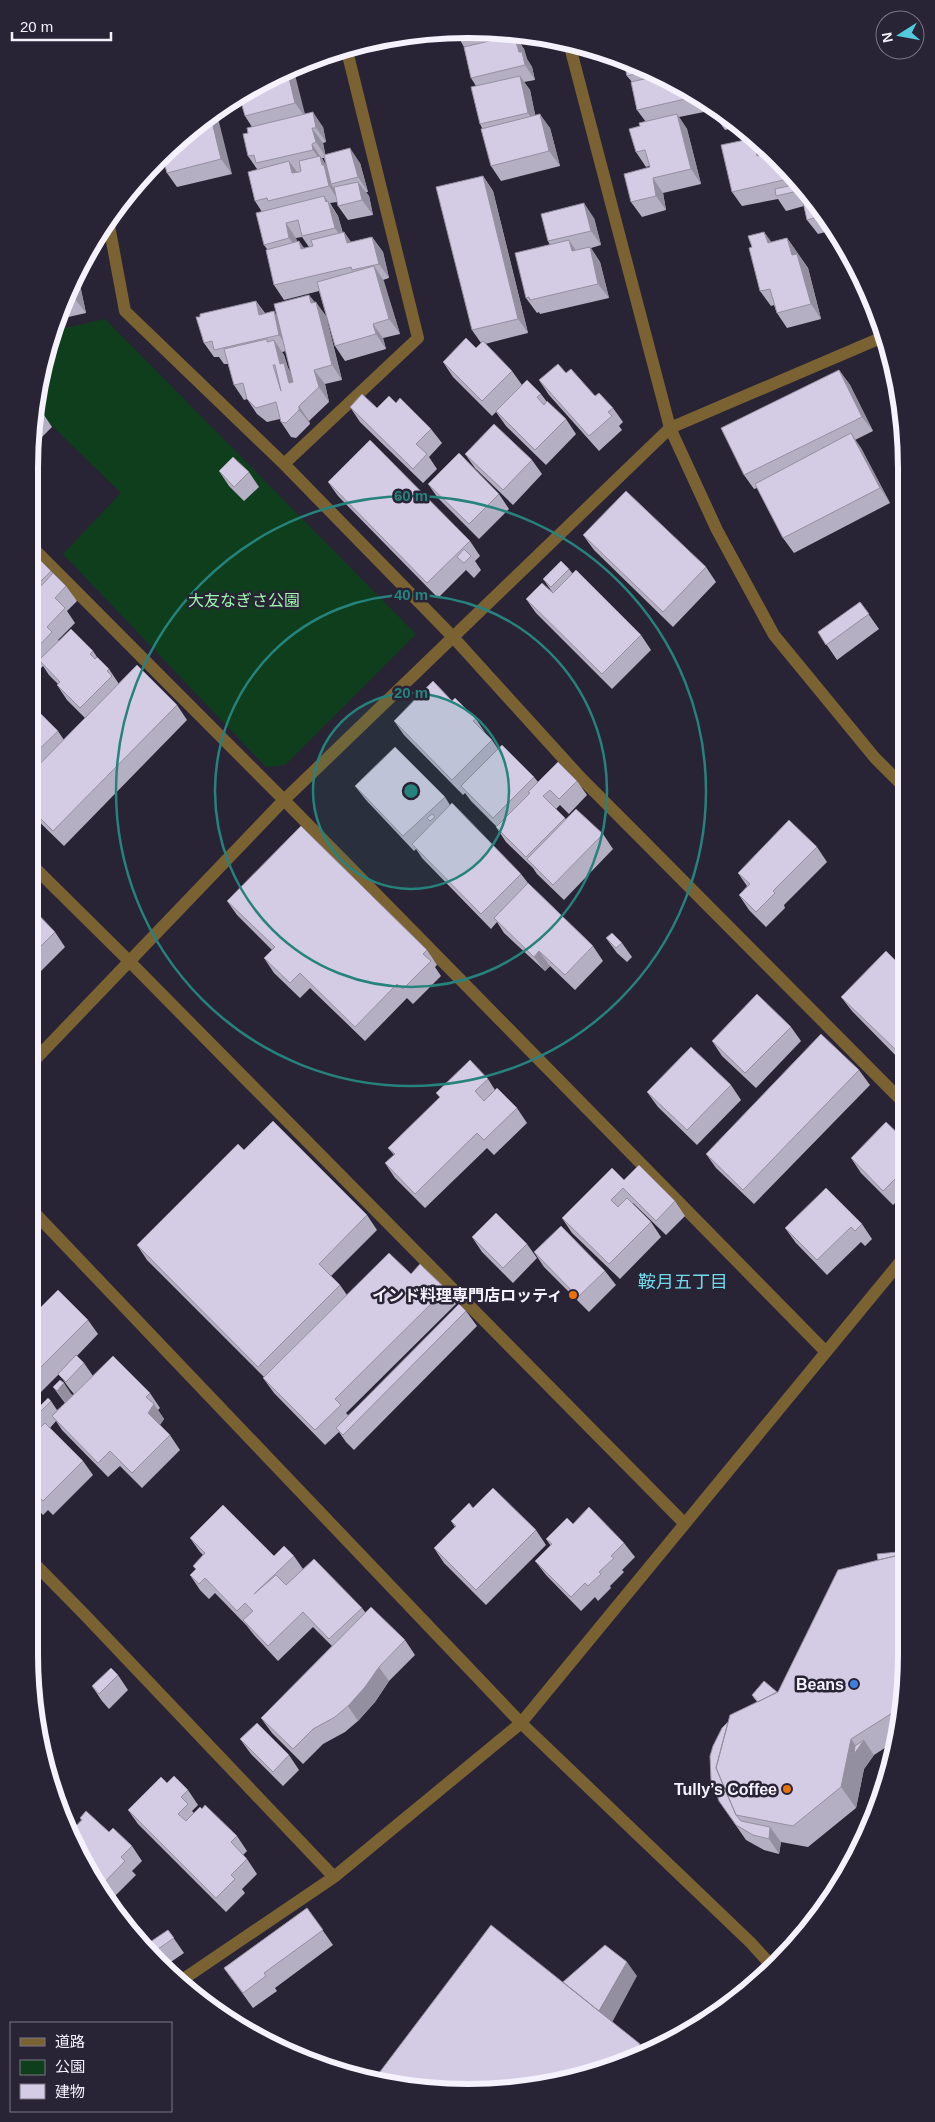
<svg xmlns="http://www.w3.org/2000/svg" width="935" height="2122" viewBox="0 0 935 2122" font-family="Arial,'Noto Sans JP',sans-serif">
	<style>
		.green { fill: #0e3e1b }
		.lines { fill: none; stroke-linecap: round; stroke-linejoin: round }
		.minor { stroke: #7a6232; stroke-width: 12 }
		.tertiary { stroke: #7a6232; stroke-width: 12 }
		.wall { fill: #b5afc4; fill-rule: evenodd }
		.shaded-wall { fill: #948fa0 }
		.building { fill: #d3cce4; stroke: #948fa0; fill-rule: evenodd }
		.ring { fill: none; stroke: #26827c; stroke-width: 2.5 }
		.food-dot { fill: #e8710a; stroke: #292435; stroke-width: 2 }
		.shop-dot { fill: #3f7fe0; stroke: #292435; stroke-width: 2 }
		.labels { text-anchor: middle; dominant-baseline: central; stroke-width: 5; stroke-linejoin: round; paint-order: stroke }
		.park-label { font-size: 16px; fill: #9df6ad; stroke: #292435 }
		.poi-label { font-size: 16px; font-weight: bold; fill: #f5f2fe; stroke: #292435; text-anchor: end }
		.neighbourhood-label { font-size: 18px; fill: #70d9ea; stroke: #292435 }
		.rim { fill: none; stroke: #f5f2fe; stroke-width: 6 }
		.centre { fill: #26827c; stroke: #292435; stroke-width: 2.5 }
		.ring-label { font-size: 15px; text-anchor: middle; font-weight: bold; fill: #26827c; stroke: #292435; stroke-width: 5; stroke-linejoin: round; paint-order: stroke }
	</style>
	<rect width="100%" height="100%" fill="#292435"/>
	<path class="green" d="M105,319L416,634L285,765L266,767L63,554L121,493L38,412L51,331Z"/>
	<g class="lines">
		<path class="minor" d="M569,43L670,428L717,530L774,635L875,758L904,787
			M108,220L125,311L284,464L453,637L580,777L905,1104
			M284,464L418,338L346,47
			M29,544L284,800L826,1352
			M29,862L129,961L684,1523
			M29,1066L284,800L670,428L883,337
			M29,1558L84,1614L334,1877
			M182,1980L334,1877L521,1723L905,1256"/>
		<path class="tertiary" d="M29,1207L521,1723L751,1943L771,1965"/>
	</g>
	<path class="wall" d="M457,30L517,32L520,43L524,49L527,59L532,67L535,80L524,82L530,90L535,115L550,128L560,166L501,181L491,166L482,128L480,124L476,86L471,78L464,47L460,40Z
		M623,59L701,97L704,112L679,117L687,129L701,184L663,193L666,210L642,217L631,202L650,167L649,166L646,167L636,152L640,126L646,122L637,110L632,82L627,76Z
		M274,74L305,114L323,127L326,142L323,143L325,154L360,163L368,192H366L369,196L373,215L348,220L338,206L337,202L330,203L338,216L343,233L344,232L351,242L372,237L383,252L389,278L383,280L400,334L383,338L386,349L345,361L335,346L319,291L284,300L274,285L267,249L264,245L262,212L255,201L257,169L248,156V133L252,127L245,116ZM322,158H324L326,165L323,160ZM302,237L309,247L304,248L299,241L297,242L296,238Z
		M712,103L737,127L725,130L714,115Z
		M201,119L232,174L177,187L167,173Z
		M750,139L815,200L833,230L818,234L807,220L804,206L786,211L778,199L742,206L732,192Z
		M483,176L493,191L528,333L485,344L512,371L522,385L541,394L547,402L566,419L576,434L546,465L506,426L496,412L492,416L453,377L443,362L476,348L481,343L472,330Z
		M594,218L601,245L591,248L600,262L609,298L540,314L539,312L537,313L526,298L550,245L548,241Z
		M764,232L771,242L787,238L808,268L821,319L787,328L777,313L774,305L771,306L760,291L752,247Z
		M77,271L86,313L55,320Z
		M309,295L326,316L342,380L325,384L329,402L309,421L310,424L296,438L291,437L281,422L280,419L267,422L257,414L247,399L244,400L234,385L228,364H224L219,357H214L204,343L256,301L265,313L277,316ZM286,351L291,373L288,368L284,355L282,352Z
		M839,370L850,385L873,431L855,440L861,448L890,503L794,553L783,538L757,488L754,489L744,475Z
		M566,373L595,396L613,408L623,422L619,426L622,430L599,451L549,395L539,380Z
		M396,403L431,429L442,443L429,457L437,469L423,483L360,422L350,407L377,408Z
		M38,409L42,412L52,427L32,447Z
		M465,454L532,460L542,474L513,505L475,468Z
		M219,471L249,472L259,487L244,501L229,486Z
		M328,482L470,541L480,556L475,561L481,570L474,578L466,570L438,598L338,496Z
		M428,484L499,494L509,509L479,539L438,498Z
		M583,535L706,567L716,582L673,627L594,550Z
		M29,560L51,571L66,586L77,601L67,611L75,623L58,640L59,641L93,651L97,657L109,669L119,684L177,705L187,720L64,846L29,812V721L58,731L64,740L85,718L67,700L57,685L58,684L49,675L43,666L34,676L29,671V599L36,591L29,583Z
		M569,569L572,573L641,635L651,650L612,689L536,613L526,599L553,593L543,579Z
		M860,602L879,629L837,660L818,632Z
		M452,701L476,719L486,734L492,740L498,749L534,777L538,782L577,781L587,795L569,814L560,805L556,809L566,819L603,834L613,849L564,900L537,874L533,868L506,842L496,827V826L471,801L465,793L463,795L404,735L394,721Z
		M355,786L445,797L450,805L521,874L528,883L593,946L603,961L575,990L550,966L545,971L504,933L497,922L491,929L422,858L416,849L414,851L366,800Z
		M817,847L827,862L784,905L785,908L766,927L749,910L739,895L747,886L738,873Z
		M227,901L427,950L437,965L435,967L441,976L413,1004L407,998L365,1041L310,988L300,998L274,973L264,958L272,950L237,915Z
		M29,905L55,932L65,947L32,980L29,977Z
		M606,938L622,943L632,957L627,962L617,953Z
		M904,969V1064L852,1011L841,997Z
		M791,1027L801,1041L756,1088L722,1056L712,1041Z
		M859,1070L870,1085L754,1204L716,1168L706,1154Z
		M488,1079L495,1090L517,1108L527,1123L494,1155L487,1148L425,1208L395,1178L385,1163L394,1155L388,1148L440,1098L436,1093Z
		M731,1085L741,1100L697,1145L658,1107L647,1092Z
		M905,1140V1194L893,1205L861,1173L851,1158Z
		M244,1150L367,1215L377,1230L331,1276L340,1285L347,1295L411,1274L446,1289L456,1304L346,1413L348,1415L466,1311L477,1326L354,1450L346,1442L339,1432L325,1445L274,1393L263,1378L264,1377L147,1260L137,1245Z
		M624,1180L675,1201L685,1216L666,1235L633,1203H632L651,1222L661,1237L620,1279L572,1233L562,1218Z
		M862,1224L872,1239L865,1246L861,1242L827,1275L796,1243L785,1228Z
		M472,1237L527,1244L537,1258L513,1283L482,1252Z
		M534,1252L605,1271L616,1285L589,1312L544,1267Z
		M29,1319L88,1320L98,1334L77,1356L84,1363L93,1376L150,1393L160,1408L158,1410L164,1419L160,1425L170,1435L180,1450L142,1488L120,1466L108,1477L62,1430L56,1421L50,1428L83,1461L93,1475L53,1515L48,1510L43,1515L29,1500V1438L41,1426L33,1413L51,1401L57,1410L65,1403L53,1387L73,1395L74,1394L69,1388L59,1374L29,1404Z
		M473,1508L536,1530L546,1545L486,1605L444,1563L434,1548L455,1527L451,1521Z
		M573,1524L624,1543L635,1557L622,1570L624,1572L610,1586L611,1588L598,1601L595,1597L581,1611L546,1575L535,1561L551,1546L546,1539Z
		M190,1538L274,1556H294L303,1569L362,1608L365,1612L405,1640L415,1655L389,1681L375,1702L358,1721L345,1732L323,1744L303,1764L272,1733L261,1718L332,1646L313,1627L278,1661L254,1635L247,1626L215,1593L209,1599L200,1590L190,1575L196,1570L193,1566L203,1555L200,1552Z
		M906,1654L891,1744L874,1755L864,1769L856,1808L808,1847L781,1842L779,1854L764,1850L746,1840L719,1801L757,1702L752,1695L777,1692Z
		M118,1675L128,1690L109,1709L102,1701L92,1686Z
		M240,1739L289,1755L299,1770L283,1786L251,1754Z
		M167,1783L188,1790L198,1805L192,1811L194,1813L202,1809L237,1836L247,1851L243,1855L247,1859L257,1874L242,1889L245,1893L226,1912L138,1824L128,1810Z
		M80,1818L109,1832L132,1846L142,1861L132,1871L136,1875L108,1903L87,1874L71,1831L81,1820Z
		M307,1908L333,1945L275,1988L277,1991L253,2008L224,1968Z
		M168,1930L184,1953L165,1966L147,1951Z"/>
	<path class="shaded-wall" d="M512,32H517L520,43Z
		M514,35L524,49L527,59L532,67L535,80L525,65L519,52Z
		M293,67L306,118L295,103L287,69Z
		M520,76L530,90L538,128L528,113Z
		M693,94L701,97L704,112L694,97Z
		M216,110L232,174L221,159L210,113Z
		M313,112L323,127L326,142L316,128Z
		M540,114L550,128L560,166L549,151Z
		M677,114L687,129L701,184L691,169Z
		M312,128L323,143L326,157L316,142Z
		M755,143L764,153L767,170L757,156Z
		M312,144L330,171L331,184L338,194L339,201L329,186L321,161L313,150Z
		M350,148L360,163L368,192L358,177Z
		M289,161L300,176L292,173Z
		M483,176L493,191L528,333L518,319Z
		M653,178L663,193L666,210L656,196Z
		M358,182L369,196L373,215L362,200Z
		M797,184L807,198L808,205L798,191Z
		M324,196L338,216L345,243L335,228L326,202Z
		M584,203L594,218L601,245L591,231Z
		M286,223L296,238L300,253L289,238Z
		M344,232L354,247L347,243Z
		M764,232L775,247L768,243Z
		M372,237L383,252L389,278L379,264Z
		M787,238L808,268L821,319L811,304L792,255Z
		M569,240L579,255L572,251Z
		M299,241L309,256L301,249Z
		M590,247L600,262L609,298L598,284Z
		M374,266L384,281L400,334L389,319Z
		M77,271L86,313L75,299L72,283Z
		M309,295L317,306L316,302L326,316L342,380L332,365Z
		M256,301L266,316L259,315Z
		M274,311L284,326L289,350L279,335Z
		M373,324L383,338L386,349L376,334Z
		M274,340L284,355L288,368L294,378L299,398L289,383L280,364Z
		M314,370L325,384L329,402L319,387Z
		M839,370L850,385L873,431L862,417Z
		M299,406L309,421L310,424L299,410Z
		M851,433L861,448L890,503L880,488Z
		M539,951L550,966L545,971L534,957Z
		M64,1383L74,1398L68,1406L57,1391Z
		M154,1404L164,1419L158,1427L148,1413Z
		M379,1667L389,1681L375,1702L358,1721L348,1706Z
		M851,1739L858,1749L864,1740L874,1755L864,1769L856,1808L841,1787Z
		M770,1827L781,1842L779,1854L769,1839Z
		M627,1962L637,1976L608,2030L597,2015Z
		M640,2044L645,2050L629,2056Z"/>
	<path class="building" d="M457,30L495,32L460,40Z
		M514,35L519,52H522L525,65L471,78L464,47Z
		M623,59L648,71L627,76Z
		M287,69L295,103L245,116L239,95L274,74Z
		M520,76L528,113L480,124L471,87Z
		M657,76L693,94L694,97L637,110L631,82Z
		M712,103L723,113L714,115Z
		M313,112L316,128H312L316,142L312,144L313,150L256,163L254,155L248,156L243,134L248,133L247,128Z
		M210,113L221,159L167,173L162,155L201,119Z
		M540,114L549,151L491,166L481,129Z
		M677,114L691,169L653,178L656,196L631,202L624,174L650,167L645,150L636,152L629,129L640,126L639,123Z
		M750,139L755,143L757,156L764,154V152L792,178L732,192L721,145Z
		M350,148L358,177L331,184L324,155Z
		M320,156L322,165H324L329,186L268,201L267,198L255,201L248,172L289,161L292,173L299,172L301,171L299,161Z
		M483,176L518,319L472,330L436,187Z
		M358,182L362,200L338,206L334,187Z
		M797,184L798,191L776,196L775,189Z
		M799,184L815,200L824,215L807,220Z
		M324,196L326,202L328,201L335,228L302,236L298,220L286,223L289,238L264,245L256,213Z
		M584,203L591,231L548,241L541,214Z
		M344,232L347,243L372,237L379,264L352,270L351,267L274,285L266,250L299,241L301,249L313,246L311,240Z
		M764,232L768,243L787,238L792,255L797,254L811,304L777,313L770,289L760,291L749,248L752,247L748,236Z
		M569,240L572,251L590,247L598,284L530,300L529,297L526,298L515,253Z
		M374,266L389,319L373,324L376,334L335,346L317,282Z
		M72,283L75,299L63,301Z
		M309,295L311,303L316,302L332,365L314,370L319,387L299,406V410L286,423L281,422L276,402L256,408L247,399L243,383L234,385L224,349L267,339V342L274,340L280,364L284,363L289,383L293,382L274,304ZM273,365H275L281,391Z
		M256,301L259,315L274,311L279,335L214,350L212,341L204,343L196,317H200V314Z
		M466,338L476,348L483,341L512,371L482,401L443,362Z
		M558,364L566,373L571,369L595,396L599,393L613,408L608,412L612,416L589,436L539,380Z
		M839,370L862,417L744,475L721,428Z
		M527,380L541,394L537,397L544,405L547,401L566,419L535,450L496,411Z
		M362,394L377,408L389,396L396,403L400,398L431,429L416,444L427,454L413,469L350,407Z
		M38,409L42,412L37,417Z
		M494,424L532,460L503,490L465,454Z
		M851,433L880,488L783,538L755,484Z
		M370,440L470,541L427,583L328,482Z
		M459,453L499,494L469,524L428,484Z
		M233,457L249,472L234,487L219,471Z
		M626,491L706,567L663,612L583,535Z
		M464,549L471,556L464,563L457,557Z
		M35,555L51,571L36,586L29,579V560Z
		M561,561L569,569L551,587L543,579Z
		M576,570L641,635L602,674L526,599L542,583L553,593Z
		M53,573L66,586L55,598L65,608L47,627L52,632L29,656V599Z
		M860,602L869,614L826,645L818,632Z
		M71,629L93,651L90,654L95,659L97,657L109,669L107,671L112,676L80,708L57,685L60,682L39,660Z
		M137,665L177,705L53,831L29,807V775Z
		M433,681L452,701L455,698L476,719L473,721L492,740L452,780L394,721Z
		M38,711L58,731L29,759V721Z
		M502,745L534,777L493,818L461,786Z
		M395,747L445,797L403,836L355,786Z
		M558,762L577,781L559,799L550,790L543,796L565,818L526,857L496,827L530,793L528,792Z
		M452,803L521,874L481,914L412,844Z
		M576,809L603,834L553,885L527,859Z
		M432,814L435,817L430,821L427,818Z
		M789,820L817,847L773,891L775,893L756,912L739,895L750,884L738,873Z
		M301,826L427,950L423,954L431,961L403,989L397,984L355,1027L300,973L290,983L264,958L275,947L227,901Z
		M528,883L593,946L565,975L539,951L534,957L494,918Z
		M29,905L55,932L29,958Z
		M612,933L622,943L616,948L606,938Z
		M886,951L904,969V1048L901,1045L896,1050L841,997Z
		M757,994L791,1027L745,1073L712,1041Z
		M821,1034L859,1070L743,1190L706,1154Z
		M691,1047L731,1085L687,1130L647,1092Z
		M470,1060L488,1079L475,1091L484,1101L497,1088L517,1108L484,1140L477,1133L415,1194L385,1163L395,1154L388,1148L440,1097L436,1093Z
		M273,1121L367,1215L319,1264L340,1285L258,1367L137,1245L238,1144L244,1150Z
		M886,1122L905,1140V1169L883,1191L851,1158Z
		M639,1165L675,1201L656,1221L623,1188L611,1200L618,1207L627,1198L651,1222L609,1264L562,1218L612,1168L624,1180Z
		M826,1188L862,1224L855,1231L851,1227L817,1260L785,1228Z
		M496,1213L527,1244L503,1268L472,1237Z
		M561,1226L605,1271L578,1297L534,1252Z
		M389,1253L411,1274L420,1264L446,1289L335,1399L341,1405L315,1430L263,1378Z
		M58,1290L88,1320L29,1379V1319Z
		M459,1304L466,1311L343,1435L336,1428Z
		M76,1355L84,1363L66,1382L58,1374Z
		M113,1356L150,1393L146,1397L154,1404L148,1413L170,1435L132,1473L110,1451L98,1463L52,1416Z
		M60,1380L64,1383L57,1391L53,1387Z
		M48,1398L51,1401L36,1416L33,1413Z
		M45,1423L83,1461L43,1501L38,1496L33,1500L29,1496V1438Z
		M493,1488L536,1530L476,1590L434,1548L456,1526L451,1521L469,1503L473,1508Z
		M223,1505L274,1556L284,1546L294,1556L254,1594L276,1575L286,1585L314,1559L362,1608L329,1639L303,1612L268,1646L243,1620L253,1611L245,1603L237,1611L205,1578L199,1584L190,1575L196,1569L193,1566L205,1553L190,1538Z
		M589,1507L624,1543L611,1556L614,1558L599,1572L601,1574L588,1586L585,1583L571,1597L535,1561L552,1544L546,1539L567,1518L573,1524Z
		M898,1552H906V1560L895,1556L878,1560L877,1554Z
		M895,1556L906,1560V1654L897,1710L851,1739L841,1787L793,1826L736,1815L716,1768L730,1715L778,1692L838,1570Z
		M371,1607L405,1640L379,1667L365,1687L348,1706L335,1717L313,1729L293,1749L261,1718Z
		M111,1668L118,1675L99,1694L92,1686Z
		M764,1681L777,1692L758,1702L752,1695Z
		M728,1722L716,1768L736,1815L741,1821L770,1827L769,1839L753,1835L736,1825L719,1801L711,1780L710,1756L713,1746L722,1728Z
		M257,1723L289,1755L273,1772L240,1739Z
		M864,1740L854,1754L855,1746Z
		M174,1776L188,1790L181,1797L188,1804L178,1814L186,1821L200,1807L202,1809L205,1805L237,1836L231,1842L247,1859L231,1875L235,1879L216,1898L128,1810L161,1777L167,1783Z
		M86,1811L109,1832L113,1828L132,1846L121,1857L125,1861L98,1889L87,1874L67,1829L71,1831L82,1820L80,1818Z
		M307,1908L323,1930L264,1973L266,1976L243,1993L224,1968Z
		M491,1925L640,2044L629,2056L553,2085L467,2093L382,2085L373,2081Z
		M168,1930L174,1938L151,1954L147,1951L144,1946Z
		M605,1945L627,1962L599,2011L563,1982Z"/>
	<circle cx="411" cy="791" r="98" fill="#26827c" fill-opacity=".12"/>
	<g class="ring">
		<circle cx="411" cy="791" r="98"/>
		<circle cx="411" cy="791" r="196"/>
		<circle cx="411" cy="791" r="295"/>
	</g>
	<g class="food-dot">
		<circle cx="573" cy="1295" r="5"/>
		<circle cx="787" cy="1789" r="5"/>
	</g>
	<circle class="shop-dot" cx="854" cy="1684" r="5"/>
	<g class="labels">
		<g class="park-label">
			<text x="244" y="600">大友なぎさ公園</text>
		</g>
		<g class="poi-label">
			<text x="563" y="1295">インド料理専門店ロッティ</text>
			<text x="844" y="1684">Beans</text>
			<text x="777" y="1789">Tully’s Coffee</text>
		</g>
		<g class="neighbourhood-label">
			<text x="683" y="1282">鞍月五丁目</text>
		</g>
	</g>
	<path d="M0 0H935V2122H0ZM468 38H468A430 430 0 0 1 898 468V1654A430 430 0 0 1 468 2084H468A430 430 0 0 1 38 1654V468A430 430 0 0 1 468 38Z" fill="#292435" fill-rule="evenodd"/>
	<path class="rim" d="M468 38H468A430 430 0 0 1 898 468V1654A430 430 0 0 1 468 2084H468A430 430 0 0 1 38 1654V468A430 430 0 0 1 468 38Z"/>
	<circle cx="411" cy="791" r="8" class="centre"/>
	<g class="ring-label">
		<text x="411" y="501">60 m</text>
		<text x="411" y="600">40 m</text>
		<text x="411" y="698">20 m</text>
	</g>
	<rect x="10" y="2022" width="162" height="90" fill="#292435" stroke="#7b7685"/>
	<rect x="20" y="2038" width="25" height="8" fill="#7a6232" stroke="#7b7685"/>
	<text x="55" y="2047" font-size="15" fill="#f5f2fe">道路</text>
	<rect x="20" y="2060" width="25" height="15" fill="#0e3e1b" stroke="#7b7685"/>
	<text x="55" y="2072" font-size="15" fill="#f5f2fe">公園</text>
	<rect x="20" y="2084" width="25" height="15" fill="#d3cce4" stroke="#7b7685"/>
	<text x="55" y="2097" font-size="15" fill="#f5f2fe">建物</text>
	<g transform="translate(900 35) rotate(259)"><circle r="24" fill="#292435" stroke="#7b7685"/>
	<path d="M0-4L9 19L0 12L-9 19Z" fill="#53cadc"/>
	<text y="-8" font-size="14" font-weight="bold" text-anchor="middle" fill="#f5f2fe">N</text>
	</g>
	<path d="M12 32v8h99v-8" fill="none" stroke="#f5f2fe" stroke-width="2.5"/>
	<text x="20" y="32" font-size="15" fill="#f5f2fe" stroke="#292435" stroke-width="4" paint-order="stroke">20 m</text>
</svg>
